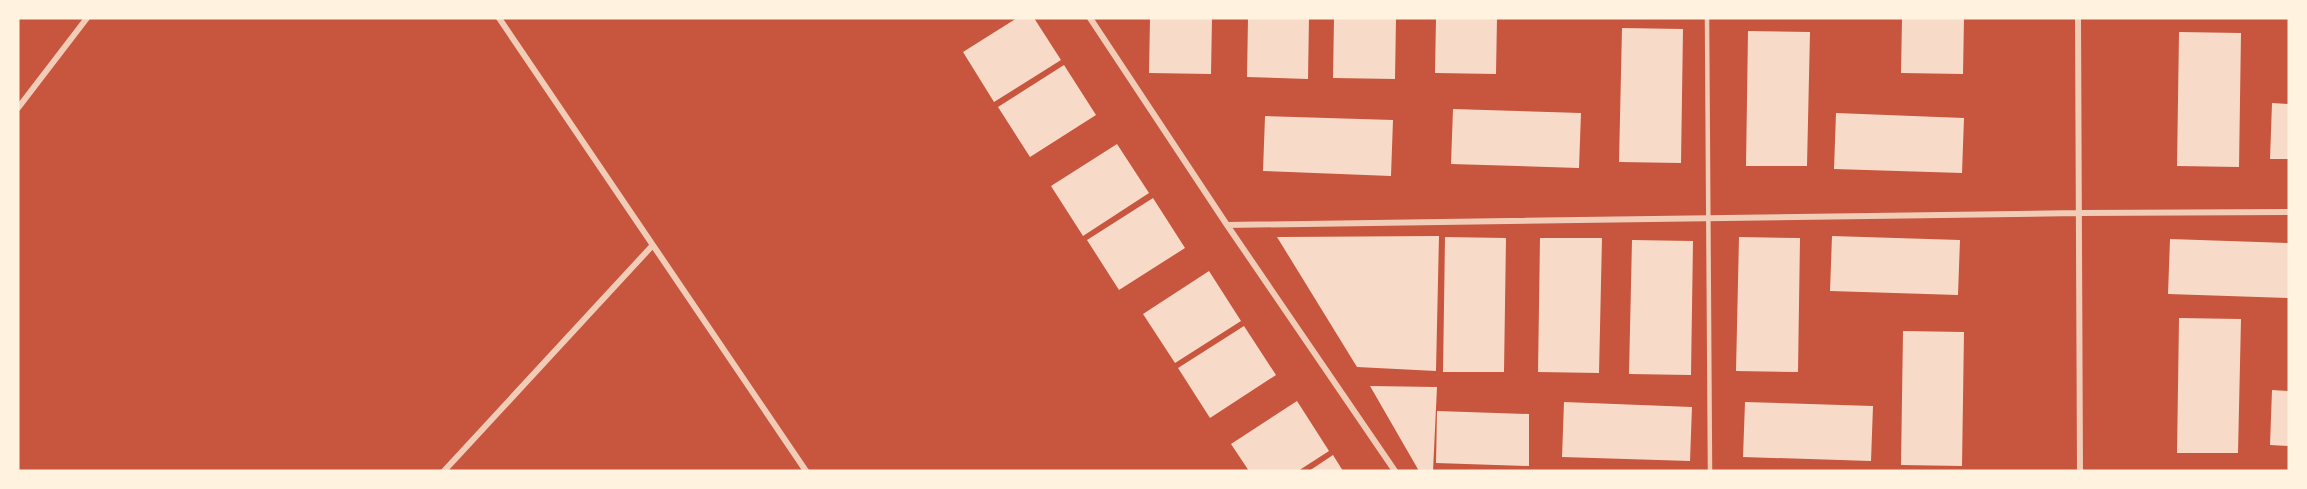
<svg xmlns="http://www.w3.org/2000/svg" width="2307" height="489" viewBox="0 0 2307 489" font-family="Montserrat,sans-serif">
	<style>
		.building { fill: #f7dbc8 }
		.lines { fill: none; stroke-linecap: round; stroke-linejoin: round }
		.service { stroke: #f1ccb7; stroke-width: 4.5 }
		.minor { stroke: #f1ccb7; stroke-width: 6 }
	</style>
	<rect width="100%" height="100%" fill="#c8553d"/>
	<path class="building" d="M1017,18H1034L1061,60L994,102L963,52Z
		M1150,18H1212L1211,74L1149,73Z
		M1248,18H1309L1308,79L1247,77Z
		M1334,18H1396L1395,79L1333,78Z
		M1436,18H1497L1496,74L1435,73Z
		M1902,18H1964L1963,74L1901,73Z
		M1622,28L1683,29L1681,163L1619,162Z
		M1748,31L1810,32L1807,166H1746Z
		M2179,32L2241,33L2239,167L2177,166Z
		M1064,65L1096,115L1030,157L998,107Z
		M2272,103L2289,104V159H2270Z
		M1453,109L1581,113L1579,168L1451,164Z
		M1836,113L1964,118L1962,173L1834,169Z
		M1265,116L1393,120L1391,176L1263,171Z
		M1117,144L1149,193L1083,236L1051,186Z
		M1153,198L1185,248L1119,290L1087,240Z
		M1439,236L1436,371L1357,367L1277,237Z
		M1832,236L1960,240L1958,295L1830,291Z
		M1445,237L1506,238L1504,372H1443Z
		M1739,237L1800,238L1798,372L1736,371Z
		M1540,238H1602L1599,373L1538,372Z
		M2170,239L2289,243V298L2168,294Z
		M1632,240L1693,241L1691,375L1629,374Z
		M1209,271L1241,321L1175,363L1143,314Z
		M2179,318L2241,319L2238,453H2177Z
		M1244,326L1276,375L1210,418L1178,368Z
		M1903,331L1964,332L1962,466L1901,465Z
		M1370,386L1437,387L1433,471H1419Z
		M2272,390L2289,391V446L2270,445Z
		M1297,401L1329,451L1298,471H1249L1231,444Z
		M1564,402L1692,407L1690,461L1562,457Z
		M1745,402L1873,406L1871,461L1743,457Z
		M1437,411L1529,414V466L1436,463Z
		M1333,455L1343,471H1309Z"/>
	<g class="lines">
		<path class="service" d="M1707,18L1710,471"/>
		<path class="minor" d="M499,18L806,471
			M1090,18L1227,225L1395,471
			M2078,18L2080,471
			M18,108L87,18
			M1227,225L2079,213L2289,212
			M444,471L652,246"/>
	</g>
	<rect width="2307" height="489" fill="none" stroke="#fff3e0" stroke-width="39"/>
</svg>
